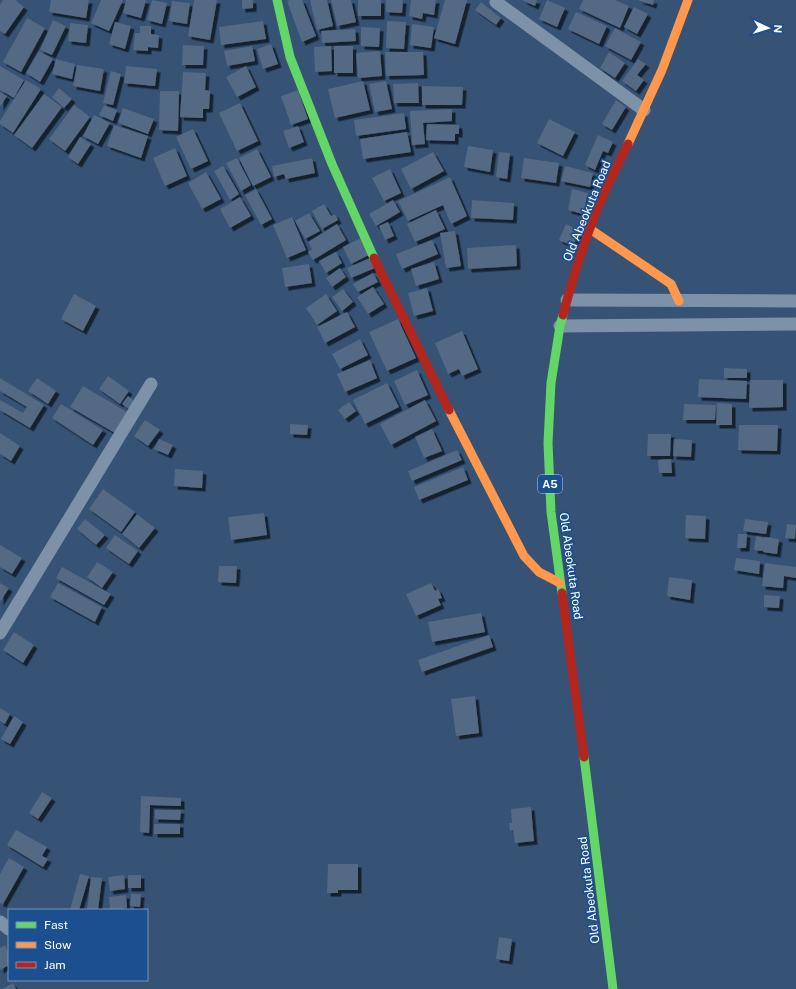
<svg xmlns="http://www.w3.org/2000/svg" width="796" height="989" viewBox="0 0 796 989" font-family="'Public Sans',sans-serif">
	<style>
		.building { fill: #526984; filter: url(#shadow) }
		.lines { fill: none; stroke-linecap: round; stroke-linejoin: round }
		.street { stroke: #7d92a8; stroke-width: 13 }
		.fast { stroke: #63d668; stroke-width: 9 }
		.slow { stroke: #ff974d; stroke-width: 9 }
		.jam { stroke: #b3261e; stroke-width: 9 }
		.labels { text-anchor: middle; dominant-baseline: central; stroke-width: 3.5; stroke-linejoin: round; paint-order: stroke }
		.shield { fill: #1b4f8f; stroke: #bbcadd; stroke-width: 1 }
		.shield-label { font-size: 11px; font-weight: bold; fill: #fff }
		.street-label { font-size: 12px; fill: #fff; stroke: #1b4f8f }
	</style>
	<defs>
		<filter id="shadow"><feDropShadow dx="3.5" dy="3.5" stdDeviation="0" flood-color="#0009"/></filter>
	</defs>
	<rect width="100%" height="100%" fill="#365274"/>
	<path class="building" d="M3,0H15L24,7L5,34L0,31V5Z
		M51,0H89L86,18L49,12Z
		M101,0H123L109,31L91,23Z
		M126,0H146L141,18L123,13Z
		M152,0L167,3L162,24L147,20Z
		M194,0H217L210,40L188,36Z
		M242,0H253V8L242,9Z
		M290,0H302L316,36L302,42L287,1Z
		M310,0H327L333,26L317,30Z
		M331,0H351L356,22L337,26Z
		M358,0H381V16H358Z
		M386,0H403L402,13L386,12Z
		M411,0H436L434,15L423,13L422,19L409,16Z
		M445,0H467L455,44L434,38Z
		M522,0H537L535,6Z
		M547,0L565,8L557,27L539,19Z
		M583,0H615L629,6L620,28L579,9Z
		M638,0H654L653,5Z
		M172,1L190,3L187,24L169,21Z
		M481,2L501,18L496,25L475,10Z
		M634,7L648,14L637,34L624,27Z
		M576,12L607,26L599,44L568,29Z
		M27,18L45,28L21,72L3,62Z
		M53,20L66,26L52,55L40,50Z
		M263,21L266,39L221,45L219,27Z
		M387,21L406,22L404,49L386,48Z
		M115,22L131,26L125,49L109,44Z
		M70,23L88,25L86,43L68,41Z
		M412,24L434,27L431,48L410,45Z
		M140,26H151V34L159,35L158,48L148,47V51L133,50L135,33H140Z
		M361,27L380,28L379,47L361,46Z
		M615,28L641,42L631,60L605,46Z
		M355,29L356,41L322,43L321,31Z
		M271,44L278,64L263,69L257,49Z
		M183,45L204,46L203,65H182Z
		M252,46L255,61L227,66L224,51Z
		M331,46L332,71L315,72L314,47Z
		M334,46H353V73H334Z
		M39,51L53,59L40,82L26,73Z
		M380,51L382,76L358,78L356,53Z
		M385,52H423L424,75L386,76Z
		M609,52L625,63L615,78L600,68Z
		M56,59L75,64L72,79L52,74Z
		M638,59L646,64L637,75L644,80L636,91L622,81Z
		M77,65L104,69L100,91L73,86Z
		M0,66L24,80L14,98L0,90Z
		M126,66L157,69L155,86L124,83Z
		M246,66L256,87L237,97L226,77Z
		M111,71L121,74L113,105L103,103Z
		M183,72L206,73L205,90L210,91L209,109H203V118L180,117Z
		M26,80L41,89L13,133L0,124V121Z
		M363,81L370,110L335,118L328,89Z
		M386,81L392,109L375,112L369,84Z
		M418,83L419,103H394L393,84Z
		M422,86L463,87L462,105H422Z
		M59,88L72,99L64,108L52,97Z
		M298,90L308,119L291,125L281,96Z
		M160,91H179L178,131L159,130Z
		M0,92L7,96L0,107Z
		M44,94L62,107L32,148L14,135Z
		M616,100L626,107L612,130L602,124Z
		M240,103L258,141L237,151L219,113Z
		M74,105L90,117L65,151L49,139Z
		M104,105L117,110L113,121L99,115Z
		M123,108L154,119L148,134L118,123Z
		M452,109V121L423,123L425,144L412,145L410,111Z
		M404,113L406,129L356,136L354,120Z
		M94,115L110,123L98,144L83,136Z
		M549,119L575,132L563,156L537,143Z
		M427,124L459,125V134H455V141L426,140Z
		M114,125L148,136L141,158L107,146Z
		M298,126L304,142L289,148L283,131Z
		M193,129L208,161L191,169L176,137Z
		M407,132L411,152L363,159L360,139Z
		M598,135L613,142L608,153L603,151L595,170L585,165Z
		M80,137L91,144L78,164L68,157Z
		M468,146L493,150L490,172L464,167Z
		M175,148L187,176L165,186L153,158Z
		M257,149L271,177L253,186L239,158Z
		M433,152L444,171L411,189L401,169Z
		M499,152L510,153L507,179L496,177Z
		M237,158L251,185L241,191L226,163Z
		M312,158L315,173L286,179L284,174L274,177L272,166Z
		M524,158L559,163L556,183L521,178Z
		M223,166L239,194L230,200L214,171Z
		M565,166L593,173L590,187L561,181Z
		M390,169L401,193L384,201L372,178Z
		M206,172L221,199L202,209L188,183Z
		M450,177L467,216L451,224L443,205L408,221L398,201Z
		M256,189L272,219L261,225L245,195Z
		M572,189L588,193L583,214L568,210Z
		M240,197L251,216L230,228L220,209Z
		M393,200L400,212L376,226L369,214Z
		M472,200L514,203L513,220L471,218Z
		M324,204L331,216L335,214L338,220L322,229L312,211Z
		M436,210L445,229L415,242L407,224Z
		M309,213L320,231L305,239L295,221Z
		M292,217L306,250L287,258L273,225Z
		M388,222L394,236L385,240L379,226Z
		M337,224L346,240L313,260L308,252L312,249L308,242Z
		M566,224L580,231L573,246L559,240Z
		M455,231L461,266L446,268L440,233Z
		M361,238L369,255L351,264L343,247Z
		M432,240L438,254L402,269L396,254Z
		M516,245L517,266L468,269L467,248Z
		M336,252L342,263L326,273L319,261Z
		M370,258L375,268L351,278L347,268Z
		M434,262L439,279L416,286L411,269Z
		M309,264L312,283L285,287L282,268Z
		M340,268L346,277L332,287L326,278Z
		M373,273L378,282L358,292L353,284Z
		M373,287L384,304L368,314L357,297Z
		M427,288L433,311L414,316L408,293Z
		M343,289L353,302L342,311L332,297Z
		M74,294L96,306L83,331L61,319Z
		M326,294L337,311L317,325L306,308Z
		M347,312L355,327L325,343L317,327Z
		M398,319L416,358L387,371L369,332Z
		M462,331L478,369L462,376L459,369L448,374L435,343Z
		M360,339L368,355L340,369L332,354Z
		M370,360L377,378L345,392L337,374Z
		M724,368L747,369V378H724Z
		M417,370L428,395L405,405L394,381Z
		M108,376L129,391L120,404L99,389Z
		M0,378L44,405L30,428L0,410V400L23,413L27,407L0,391Z
		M37,378L56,391L48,404L28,391Z
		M699,379L747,381L746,399L698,397Z
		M750,380H783V407L749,408Z
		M387,383L399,407L365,424L353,400Z
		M83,386L127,412L115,433L70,407Z
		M128,396L136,402L130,410L122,404Z
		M425,400L436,421L391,445L380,424Z
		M349,402L356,411L345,419L338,410Z
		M717,403L732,404V425H716Z
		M61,404L103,430L93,445L52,418Z
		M684,404L716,405L715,420H683Z
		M145,420L160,430L148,446L134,436Z
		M290,424L308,425L307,435L290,434Z
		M739,425H778L777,451L738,450Z
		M432,429L442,451L424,458L415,437Z
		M0,433L20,446L11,461L0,454Z
		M648,434H671L670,456H647Z
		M159,439L173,445L168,455L154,449Z
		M674,439L692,440L691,457L673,456Z
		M457,450L462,460L412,481L408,471Z
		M671,459L672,473H659L658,460Z
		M463,467L468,480L419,500L414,487Z
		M175,469L203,471L202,488L174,486Z
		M103,489L135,512L121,532L89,509Z
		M264,513L267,535L231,540L228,517Z
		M137,514L155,528L139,548L122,534Z
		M686,515L706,516L705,539L685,538Z
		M85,519L105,535L96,545L77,529Z
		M745,519L768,522L766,534L743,531Z
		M787,524L796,525L795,539L785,538Z
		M738,534H747L746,548H737Z
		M115,535L138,551L129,564L106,548Z
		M756,536L765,538L763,551L754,550Z
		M765,537L779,539L777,554L763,552Z
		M0,545L22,558L12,574L0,567Z
		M736,558L760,561L759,574L734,570Z
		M97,562L113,572L102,588L87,577Z
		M765,563L796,567V578L784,576L783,588L762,586Z
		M219,566H237L236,583L218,582Z
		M62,567L111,594L104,605L56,578Z
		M669,577L692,580L690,600L667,596Z
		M0,583L9,588L0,602Z
		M58,583L102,607L95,622L50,597Z
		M431,583L435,591L438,589L442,598L438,599L441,605L416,616L406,594Z
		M764,595L780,596L779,608L764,607Z
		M481,613L485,632L432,642L428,622Z
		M14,632L34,645L23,663L3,650Z
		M489,635L493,647L422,672L418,660Z
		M475,696L479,733L456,736L451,699Z
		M0,708L10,714L5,724L0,721Z
		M14,716L23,722L10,744L1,739Z
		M42,792L52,798L38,819L29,813Z
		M141,796L181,798V806L150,805L149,833L140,832Z
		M531,807L534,841L515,843L513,830L510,831L509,823H512L511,809Z
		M155,810H181L180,820L155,819Z
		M154,824H180V834H154Z
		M16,830L47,847L42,856L48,859L43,867L7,845Z
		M9,858L24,867L3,904L0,903V874Z
		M328,864H358V890H338V893H327Z
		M80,874L89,876L79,910H70Z
		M124,875L125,889L110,891L108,877Z
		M128,875H141V888H128Z
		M91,877L102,878L98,910H87Z
		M131,894H141L140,907L130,906Z
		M126,895L127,908L110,910L109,897Z
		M499,937L512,939L509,961L496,959Z
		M5,945L9,953V965L0,970V948Z
		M13,983L16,989H2Z"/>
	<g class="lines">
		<path class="street" d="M496,2L644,110
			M567,300L796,301
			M560,326L796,324
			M0,633L151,384
			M0,922L9,929"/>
		<path class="fast" d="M277,0L290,57L332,164L374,258
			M562,593L551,512L548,443L551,383L560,326L563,315
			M584,757L613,989"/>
		<path class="slow" d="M628,144L662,70L688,0
			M590,229L671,284L679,301
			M449,410L524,556L539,572L560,583"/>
		<path class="jam" d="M374,258L449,410
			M563,315C574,274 586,234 603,196C611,178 620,161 628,144
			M562,593L584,757"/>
	</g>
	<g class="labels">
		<rect class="shield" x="538" y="475" width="24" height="18" rx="3"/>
		<g class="shield-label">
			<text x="550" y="484">A5</text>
		</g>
		<g class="street-label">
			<text transform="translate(587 211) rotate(-68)">Old Abeokuta Road</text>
			<text transform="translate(571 566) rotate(82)">Old Abeokuta Road</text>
			<text transform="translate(589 890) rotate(-97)">Old Abeokuta Road</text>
		</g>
	</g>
	<rect x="8" y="909" width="140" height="72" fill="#1b4f8f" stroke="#7695bc"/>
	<rect x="16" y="922" width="20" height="6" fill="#63d668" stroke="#7695bc"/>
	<text x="44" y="929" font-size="12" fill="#ffffff">Fast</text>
	<rect x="16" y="942" width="20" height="6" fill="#ff974d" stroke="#7695bc"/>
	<text x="44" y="949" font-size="12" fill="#ffffff">Slow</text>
	<rect x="16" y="962" width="20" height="6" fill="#b3261e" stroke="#7695bc"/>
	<text x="44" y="969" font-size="12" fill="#ffffff">Jam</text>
	<g transform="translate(768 28) rotate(94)" stroke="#1b4f8f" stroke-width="3" paint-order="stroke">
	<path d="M0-3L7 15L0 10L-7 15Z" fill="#ffffff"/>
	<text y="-6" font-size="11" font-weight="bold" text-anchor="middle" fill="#ffffff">N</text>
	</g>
</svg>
